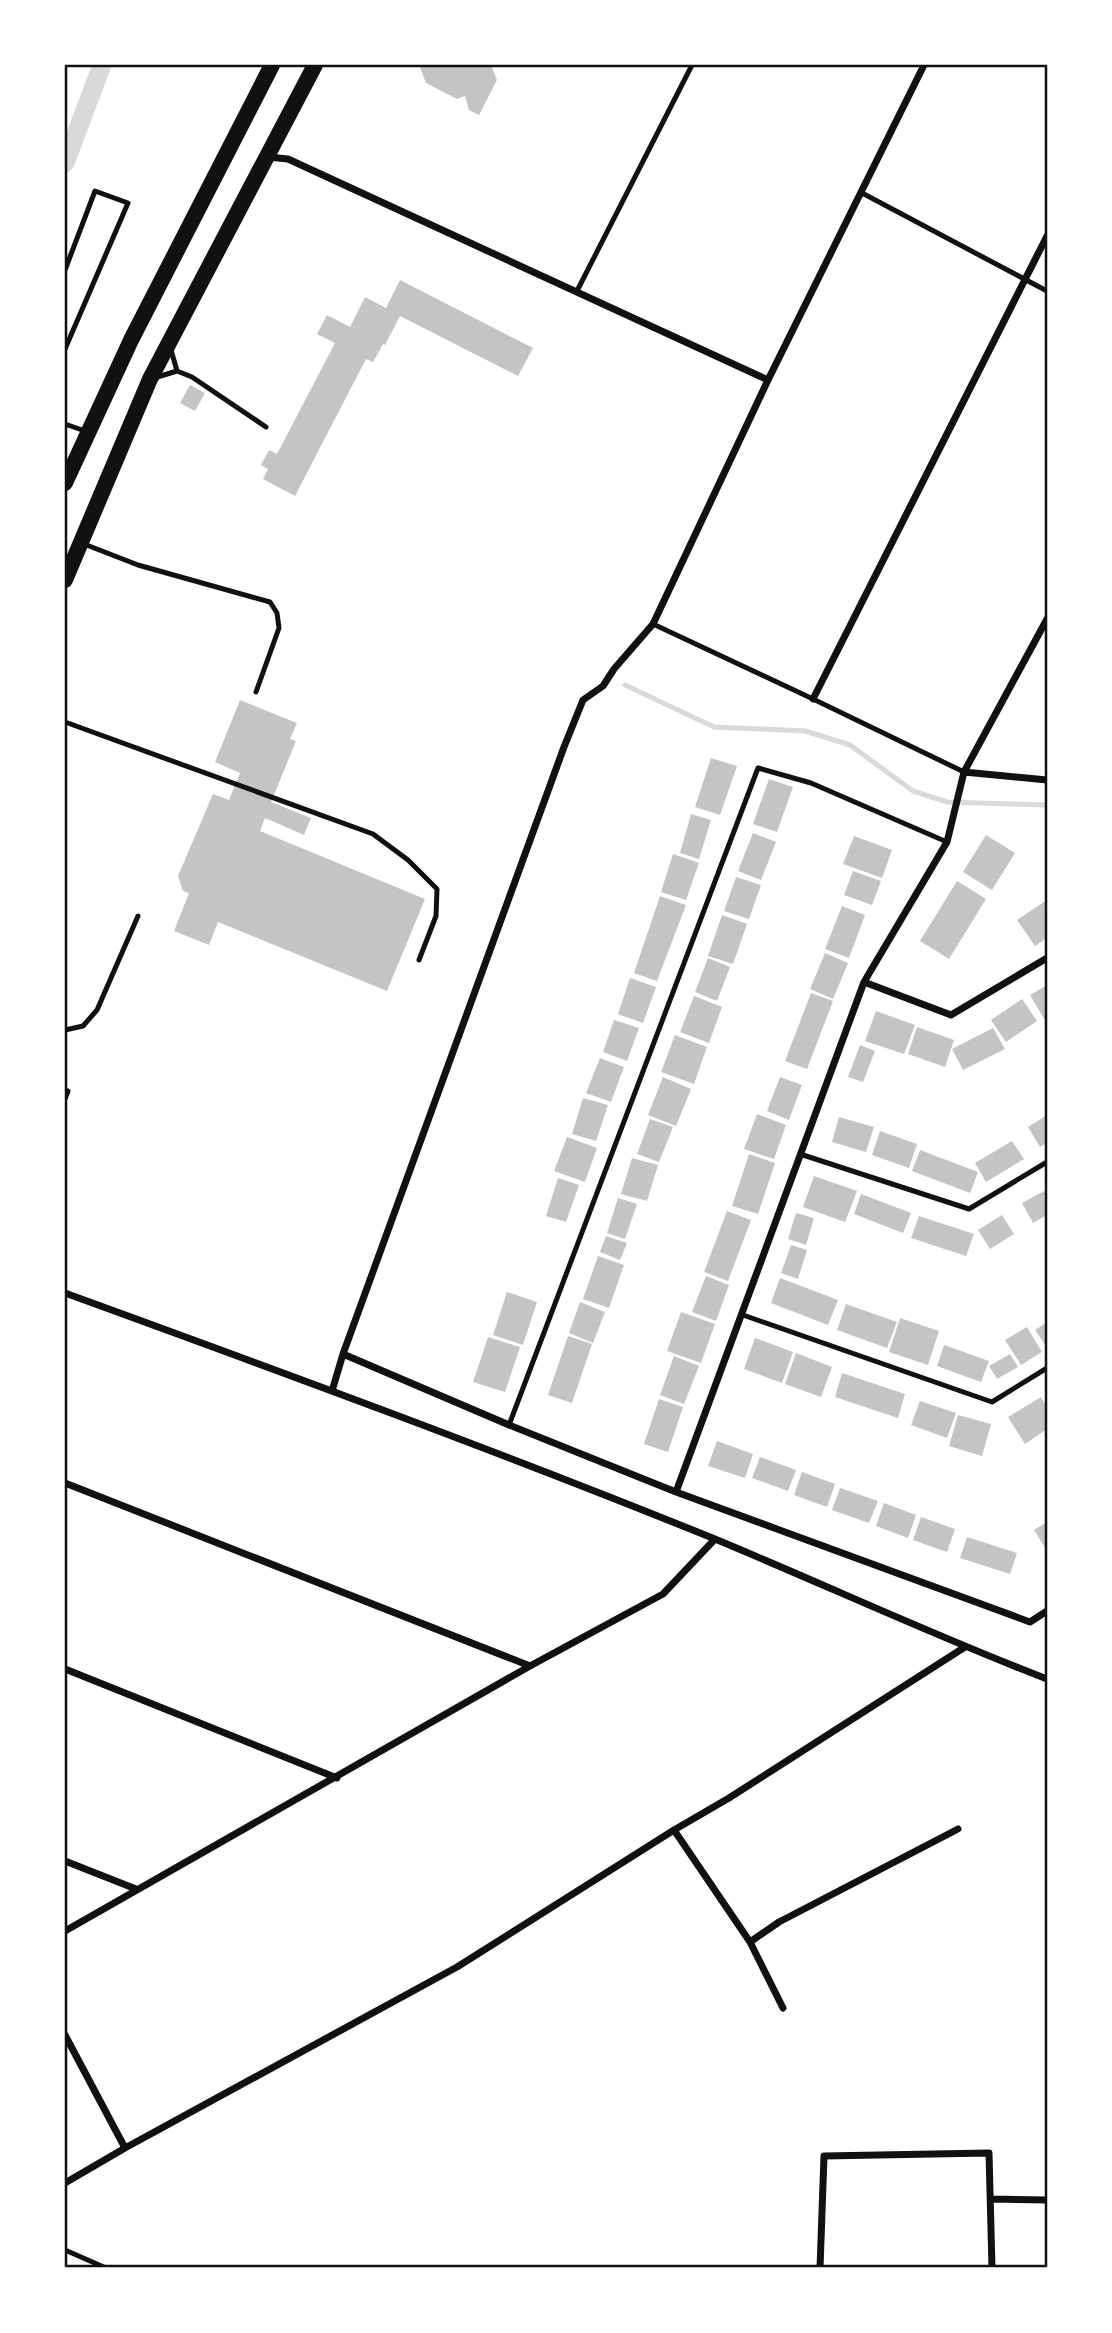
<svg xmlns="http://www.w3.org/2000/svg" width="1112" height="2333" viewBox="0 0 1112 2333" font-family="'Alegreya Sans',sans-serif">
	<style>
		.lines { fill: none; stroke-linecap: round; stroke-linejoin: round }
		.stream { stroke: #d9d9d9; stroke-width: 5 }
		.canal { stroke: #d9d9d9; stroke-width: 19 }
		.building { fill: #c4c4c4 }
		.service { stroke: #111; stroke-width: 5 }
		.minor { stroke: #111; stroke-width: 7 }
		.primary { stroke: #111; stroke-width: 16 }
		.neatline { fill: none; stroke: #111; stroke-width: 2.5 }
	</style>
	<rect width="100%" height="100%" fill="#fff"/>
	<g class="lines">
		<path class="stream" d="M625,685L714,727L805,731L850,745L913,791L947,802L1047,805"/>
		<path class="canal" d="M65,163L102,65"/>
	</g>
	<path class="building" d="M419,65H491L497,80L479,115L469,110L465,96L457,99L426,83Z
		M400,280L533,348L518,376L400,316L385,345L383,344L373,362L366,359L295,496L263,479L268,469L261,465L269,450L277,454L335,343L317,334L327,315L350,327L365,297L386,308Z
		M190,385L205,393L195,411L180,403Z
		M240,700L297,723L290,739L296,741L271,802L311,818L304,835L265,818L260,831L425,899L387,991L218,922L209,945L174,931L189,893L183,891L178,876L213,794L229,800L240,773L215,762Z
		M711,758L737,766L720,815L695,807Z
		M769,779L793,787L777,832L753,824Z
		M691,814L711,820L699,859L680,853Z
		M753,833L776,842L761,880L738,871Z
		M986,835L1015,853L992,890L963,872Z
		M854,836L892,850L882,878L843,864Z
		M673,854L699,863L686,900L661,892Z
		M853,871L881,881L872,905L844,895Z
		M736,877L761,885L749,919L724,911Z
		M957,881L986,899L949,959L920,941Z
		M660,896L686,905L657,981L634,973Z
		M1047,900V938L1035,946L1017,920Z
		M842,906L865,915L849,958L825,949Z
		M722,915L747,924L733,964L708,956Z
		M825,953L848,963L833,999L810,989Z
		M708,958L730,967L717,1001L695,992Z
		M630,978L656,987L643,1023L618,1014Z
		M1047,985V1024L1030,995Z
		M811,993L833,1001L807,1069L785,1061Z
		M694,996L722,1007L709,1043L680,1032Z
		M1022,999L1037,1021L1006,1042L991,1020Z
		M876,1011L915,1025L904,1054L865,1041Z
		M614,1020L639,1028L627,1061L603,1052Z
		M917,1027L954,1040L945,1067L908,1054Z
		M993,1028L1005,1049L963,1070L952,1049Z
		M675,1035L707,1047L694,1084L661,1072Z
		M860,1045L875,1051L863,1082L848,1077Z
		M600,1058L624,1067L611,1102L586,1093Z
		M663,1077L691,1089L676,1126L648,1115Z
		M780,1077L802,1085L789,1120L767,1111Z
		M583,1098L608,1105L596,1141L572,1134Z
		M757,1114L786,1125L774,1159L744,1149Z
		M1047,1115V1143L1040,1147L1028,1127Z
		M839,1117L874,1127L866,1152L832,1142Z
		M650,1119L673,1127L659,1162L637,1154Z
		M880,1131L917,1144L909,1168L872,1155Z
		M567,1137L597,1148L585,1182L554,1171Z
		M1012,1141L1024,1159L986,1182L975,1163Z
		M920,1150L978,1172L970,1193L912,1171Z
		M749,1154L775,1163L758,1214L732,1206Z
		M632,1158L658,1165L647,1201L621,1194Z
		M814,1176L857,1191L845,1222L803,1207Z
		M558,1178L579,1185L566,1222L546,1216Z
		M1044,1191L1047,1197V1215L1033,1223L1022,1203Z
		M861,1194L911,1213L903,1233L854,1214Z
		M618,1198L637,1204L625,1239L607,1233Z
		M727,1211L751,1220L728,1281L704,1272Z
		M796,1213L814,1218L806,1245L788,1239Z
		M1002,1215L1014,1234L990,1249L978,1230Z
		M919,1216L974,1234L966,1256L911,1238Z
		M606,1236L627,1243L620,1260L600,1252Z
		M791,1245L807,1250L798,1279L781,1273Z
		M598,1256L624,1265L609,1308L583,1299Z
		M706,1276L729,1285L716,1321L692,1312Z
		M780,1278L838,1300L828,1325L771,1303Z
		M507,1292L537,1302L523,1345L493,1335Z
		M580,1302L605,1312L593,1343L569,1333Z
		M846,1304L897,1322L887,1348L837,1330Z
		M681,1312L715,1324L701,1363L667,1351Z
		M900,1318L939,1331L928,1365L889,1352Z
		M1047,1322V1348L1035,1330Z
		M1027,1327L1042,1352L1021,1365L1005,1340Z
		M568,1336L592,1344L572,1403L548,1395Z
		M488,1337L520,1347L505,1392L473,1382Z
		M755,1338L793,1352L782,1383L744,1369Z
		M944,1345L989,1361L981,1382L937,1366Z
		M796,1353L832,1367L821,1397L785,1384Z
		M1010,1354L1018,1367L997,1379L989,1366Z
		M674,1356L699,1366L684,1404L660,1395Z
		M842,1373L905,1394L898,1418L835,1397Z
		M1041,1397L1047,1407V1429L1025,1444L1008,1417Z
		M659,1399L683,1407L668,1452L644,1444Z
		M920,1401L956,1413L947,1438L911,1425Z
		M958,1415L991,1424L982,1456L949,1446Z
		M717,1441L753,1454L745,1478L708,1466Z
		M760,1457L796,1470L788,1491L752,1478Z
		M802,1472L835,1484L827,1507L794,1495Z
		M840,1488L878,1501L869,1523L832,1510Z
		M884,1503L916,1515L908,1538L876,1526Z
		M921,1517L955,1529L947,1552L913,1540Z
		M1047,1522V1551L1034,1530Z
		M967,1537L1017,1553L1010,1574L960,1558Z"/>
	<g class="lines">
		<path class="service" d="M862,193L1047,291
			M65,270L95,191L128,203L65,349
			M577,291L692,65
			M171,350L177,371
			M154,378L177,371L192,377L266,427
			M65,424L85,431
			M84,544L138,565L270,602L277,613L279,628L256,692
			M653,624L813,699L964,772
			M65,722L373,834L408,860L437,889L436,916L419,960
			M65,1030L83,1026L97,1010L138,916
			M65,1090L68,1091L65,1099
			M800,1154L969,1209L1047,1162
			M743,1315L992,1402L1047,1368
			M509,1425L758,768L811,783L947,842
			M65,2250L106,2268"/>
		<path class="minor" d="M268,157L288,159L768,380
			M813,699L1047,236
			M964,772L1047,780
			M864,982L951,1015L1047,958
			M65,1293C282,1372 500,1452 715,1539C826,1585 935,1636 1047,1679
			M343,1354L509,1425L676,1492L1030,1622L1047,1611
			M332,1391L343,1354L564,747L583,700L603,686L614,669L653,624L768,380L924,65
			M65,1483L530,1666
			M676,1492L864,982L947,842L964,772L1047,619
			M65,1669L337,1778
			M674,1830L750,1942L783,2008
			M65,1861L136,1889
			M65,1931L530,1666L663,1594L715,1539
			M750,1942L779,1922L958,1829
			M65,2035L125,2148
			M65,2183L125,2148L457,1967L674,1830L729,1798L965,1647
			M991,2199L1047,2200
			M820,2268L824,2156L989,2153L992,2268"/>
		<path class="primary" d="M65,483L131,340L272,65
			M65,580L150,379L315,65"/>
	</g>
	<rect width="1112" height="2333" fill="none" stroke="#ffffff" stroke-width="133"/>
	<rect x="66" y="66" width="980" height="2200" class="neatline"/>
</svg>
